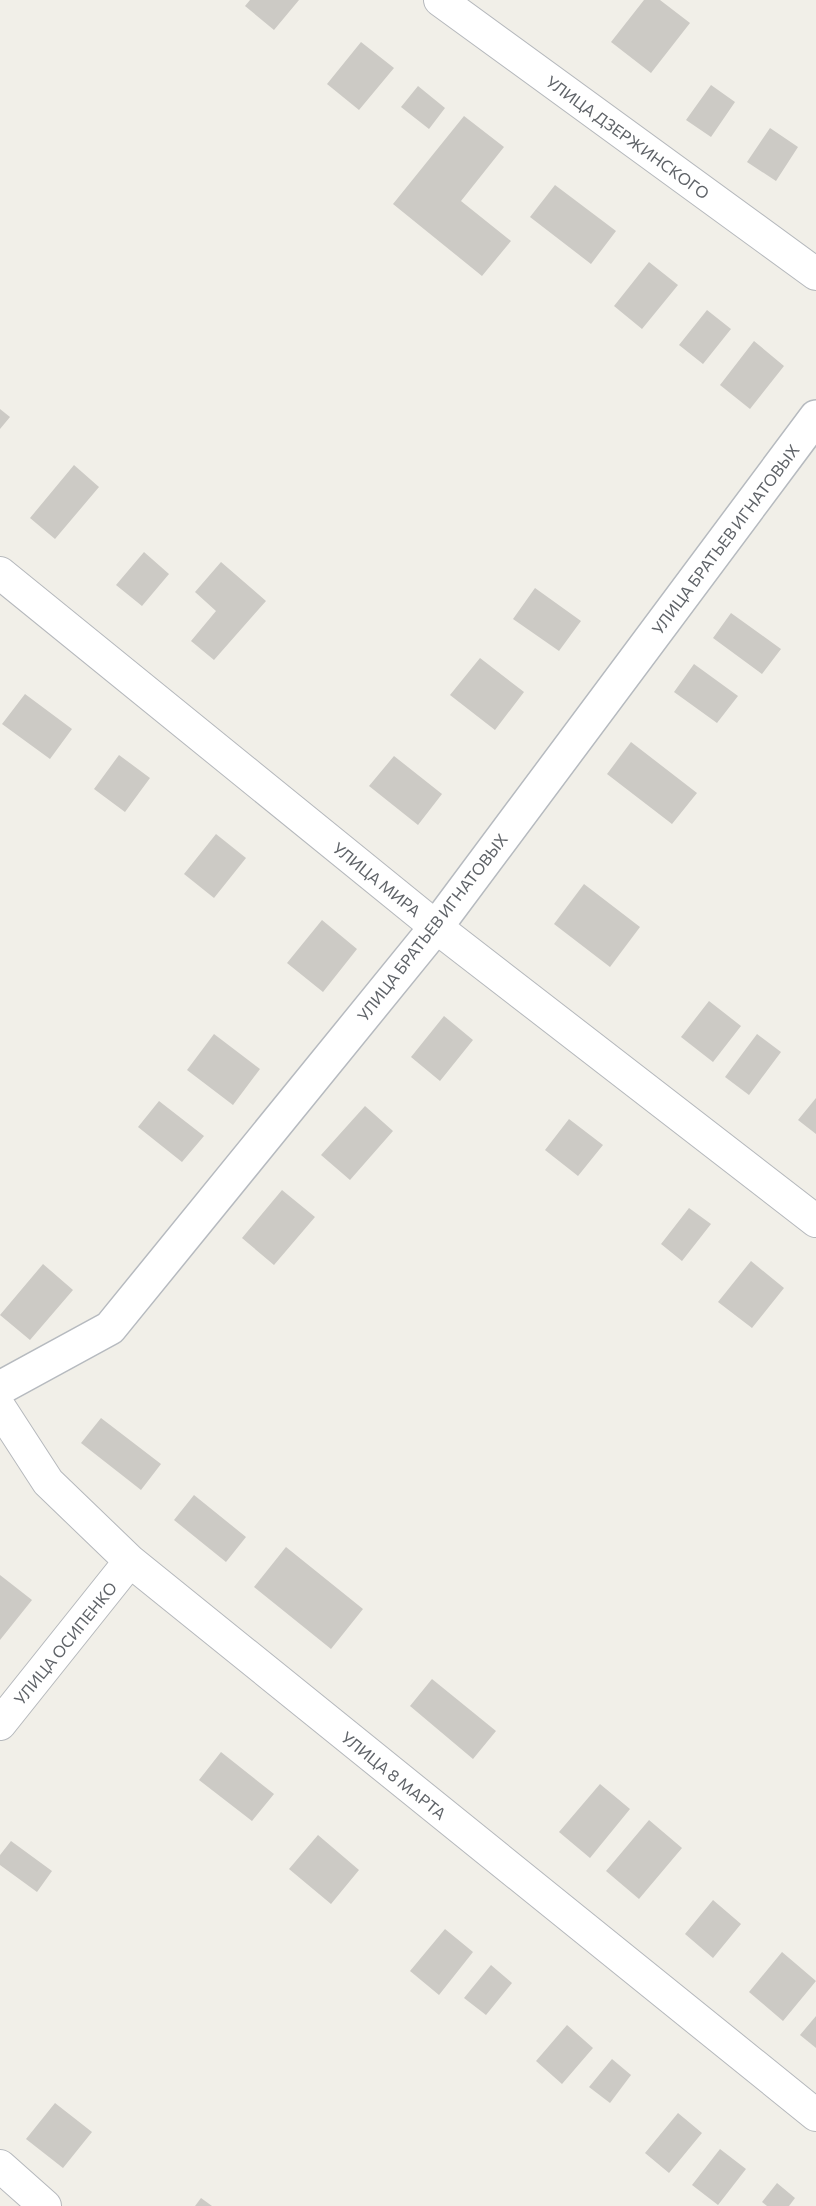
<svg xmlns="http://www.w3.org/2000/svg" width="816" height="2206" viewBox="0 0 816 2206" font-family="Commissioner,sans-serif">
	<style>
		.building { fill: #cccac5 }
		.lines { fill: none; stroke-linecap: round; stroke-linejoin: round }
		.street-casing { stroke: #b5b8bc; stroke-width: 34 }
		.secondary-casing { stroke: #b6babf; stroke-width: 36 }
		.street { stroke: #fff; stroke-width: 32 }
		.secondary { stroke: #fff; stroke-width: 33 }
		.labels { text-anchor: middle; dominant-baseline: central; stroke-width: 5; stroke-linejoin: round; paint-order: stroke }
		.street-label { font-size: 16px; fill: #5f6368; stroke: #fff }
	</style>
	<rect width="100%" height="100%" fill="#f1efe8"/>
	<path class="building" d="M250,0H299L274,30L245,6Z
		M644,0H660L690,23L651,73L611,42Z
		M361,42L394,68L359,110L327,84Z
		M711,85L735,102L711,137L686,120Z
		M418,86L445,108L429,129L401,107Z
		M464,116L504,147L461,201L511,241L482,276L393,204Z
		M770,128L798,147L776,181L747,162Z
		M555,185L616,231L591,264L530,217Z
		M649,262L678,285L642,329L614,306Z
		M707,310L731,329L703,364L679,345Z
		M754,341L784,366L750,409L720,385Z
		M0,409L10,417L0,429Z
		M74,465L99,487L55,539L30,518Z
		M144,552L169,574L142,606L116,585Z
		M221,562L266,601L214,660L191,641L216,611L195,592Z
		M535,588L581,621L559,651L513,619Z
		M731,613L781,649L762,674L713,638Z
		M480,658L524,692L495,730L450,695Z
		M694,664L738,696L717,723L674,692Z
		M25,694L72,729L50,759L2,724Z
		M631,742L697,793L672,824L607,774Z
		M119,755L150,778L125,812L94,789Z
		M394,756L442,794L418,825L369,786Z
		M216,834L246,858L214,898L184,874Z
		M584,884L640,927L610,967L554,924Z
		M322,920L357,949L323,992L287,963Z
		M709,1001L741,1026L713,1062L681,1037Z
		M444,1016L473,1040L440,1081L411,1057Z
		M214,1034L260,1069L233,1105L187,1070Z
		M757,1034L781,1052L749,1095L725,1077Z
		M816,1098V1134L798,1120Z
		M159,1101L204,1136L182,1162L138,1127Z
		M365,1106L393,1131L350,1180L321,1155Z
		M569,1119L603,1145L578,1176L545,1150Z
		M282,1190L315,1217L274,1265L242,1238Z
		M689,1208L711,1224L682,1261L661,1244Z
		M751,1261L784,1288L752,1328L718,1302Z
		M43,1264L73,1290L30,1340L0,1315Z
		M101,1418L161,1464L141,1490L81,1443Z
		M194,1495L246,1537L226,1562L174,1520Z
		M286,1547L363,1609L331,1649L254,1587Z
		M0,1575L32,1600L0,1640Z
		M432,1679L496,1731L473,1759L410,1706Z
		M221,1752L274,1794L252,1821L199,1780Z
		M600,1784L630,1809L590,1858L559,1832Z
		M649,1820L682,1848L639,1899L606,1871Z
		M318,1835L359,1870L331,1904L289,1869Z
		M11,1841L52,1871L37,1892L0,1865V1855Z
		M713,1900L741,1924L713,1958L685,1934Z
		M445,1929L473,1952L439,1995L410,1971Z
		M782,1952L816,1981L783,2021L749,1992Z
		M491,1965L512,1983L486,2015L464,1998Z
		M816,2016V2048L800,2035Z
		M567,2025L593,2048L562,2084L536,2061Z
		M612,2059L631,2075L610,2103L589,2087Z
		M55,2103L92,2132L63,2168L26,2139Z
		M678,2113L702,2133L669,2173L645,2153Z
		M720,2149L746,2169L718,2205L692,2185Z
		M777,2183L795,2198L789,2206H767L762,2202Z
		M201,2198L212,2206H195Z"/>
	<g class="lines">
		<defs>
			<path id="street" d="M440,0L816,274
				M0,573L436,927L816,1221
				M0,1408L48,1482L130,1561L816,2115
				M0,1724L130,1561
				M0,2166L45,2206"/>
			<path id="secondary" d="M0,1388L110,1328L436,927L816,417"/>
		</defs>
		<use href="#street" class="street-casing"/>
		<use href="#secondary" class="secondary-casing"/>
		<use href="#street" class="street"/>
		<use href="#secondary" class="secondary"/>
	</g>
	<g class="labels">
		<g class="street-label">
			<text transform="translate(628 137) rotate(36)">УЛИЦА ДЗЕРЖИНСКОГО</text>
			<text transform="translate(725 539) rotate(-53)">УЛИЦА БРАТЬЕВ ИГНАТОВЫХ</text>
			<text transform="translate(377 879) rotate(39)">УЛИЦА МИРА</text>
			<text transform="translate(432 927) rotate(-52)">УЛИЦА БРАТЬЕВ ИГНАТОВЫХ</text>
			<text transform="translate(65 1643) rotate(-51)">УЛИЦА ОСИПЕНКО</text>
			<text transform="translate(394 1775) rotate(39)">УЛИЦА 8 МАРТА</text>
		</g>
	</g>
</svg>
